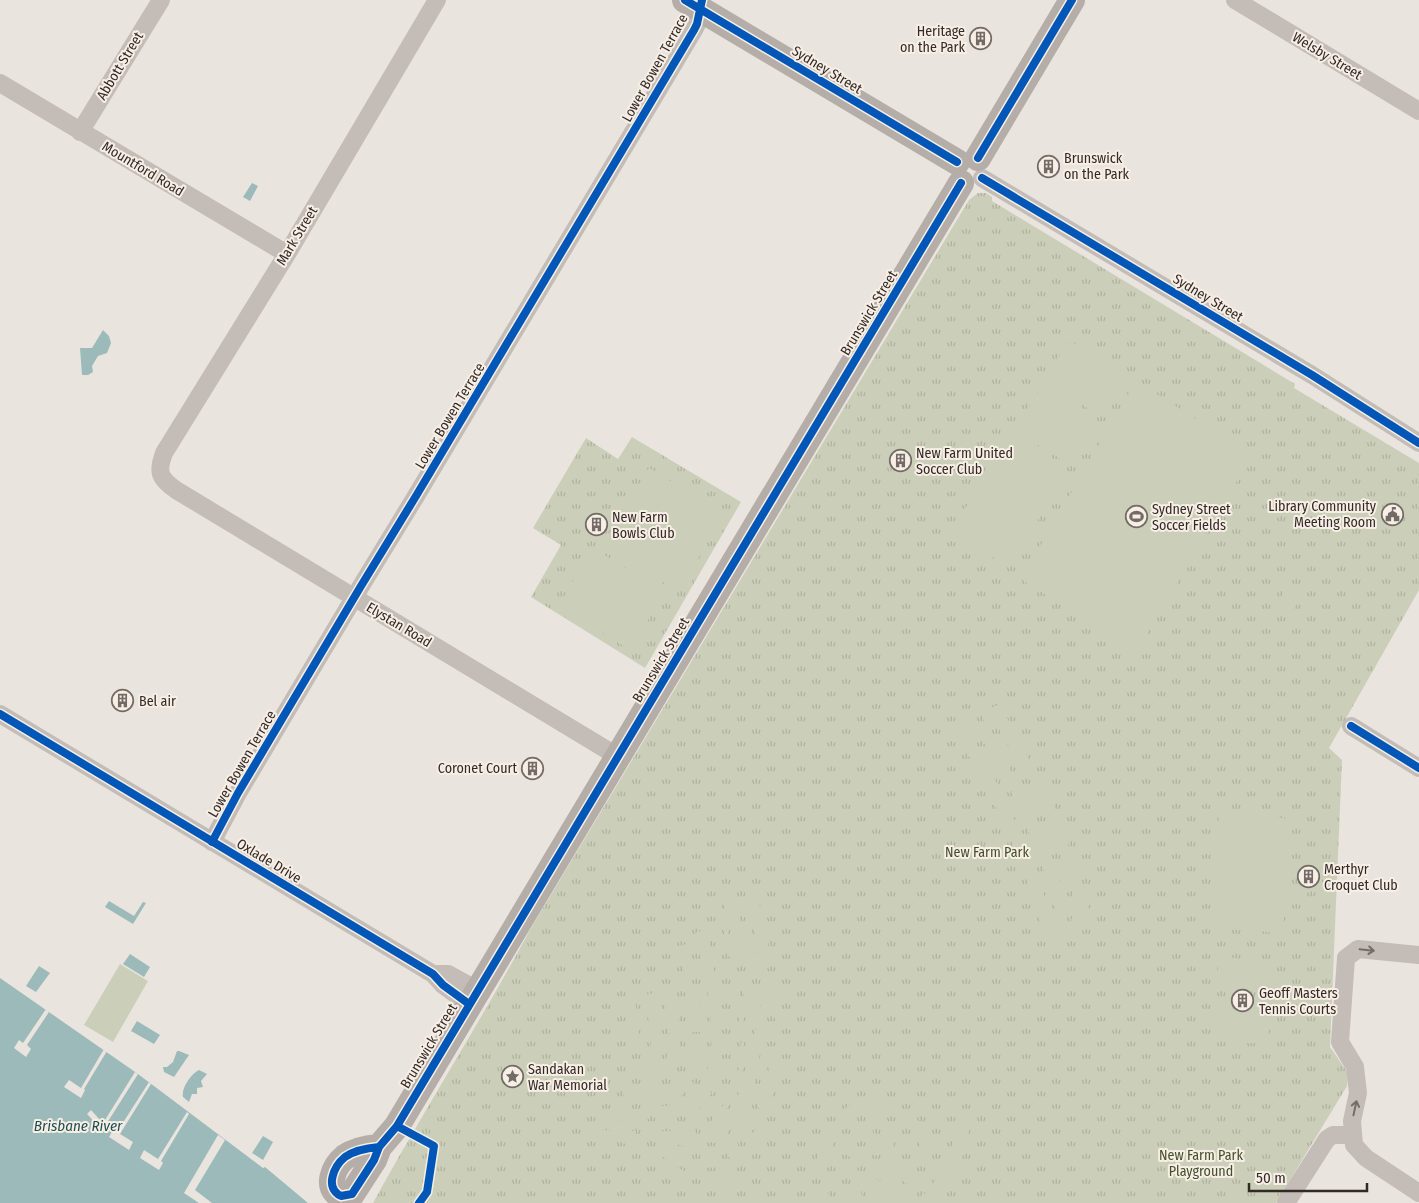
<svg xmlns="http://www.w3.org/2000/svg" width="1419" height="1203" viewBox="0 0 1419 1203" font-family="'Fira Sans Condensed',sans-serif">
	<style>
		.park { fill: url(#park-tufts) }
		.garden { fill: #cbcfb9 }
		.water { fill: #9cbaba }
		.pier { fill: #eae4de }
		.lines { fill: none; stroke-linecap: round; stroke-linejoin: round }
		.street { stroke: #c3bcb7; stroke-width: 18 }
		.secondary { stroke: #b4ada8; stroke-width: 26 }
		.cycleway-casing { stroke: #f7efe5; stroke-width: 11 }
		.cycleway { stroke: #0057b8; stroke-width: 8 }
		.oneway { stroke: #746c67 }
		.labels { text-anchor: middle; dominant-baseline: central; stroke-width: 4; stroke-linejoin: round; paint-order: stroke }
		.poi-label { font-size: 14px; fill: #332a26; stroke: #f7efe5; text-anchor: start }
		.street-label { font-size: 14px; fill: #332a26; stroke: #f7efe5 }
		.park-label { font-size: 14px; fill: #434f2c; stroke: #f7efe5 }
		.water-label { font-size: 15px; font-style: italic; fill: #1f4e51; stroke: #f7efe5 }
	</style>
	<defs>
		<pattern id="park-tufts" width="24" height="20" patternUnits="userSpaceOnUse" patternTransform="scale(1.25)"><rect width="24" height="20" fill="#cbcfb9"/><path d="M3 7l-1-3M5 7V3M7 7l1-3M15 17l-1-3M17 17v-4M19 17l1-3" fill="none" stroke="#afb29f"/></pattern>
	</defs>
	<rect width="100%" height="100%" fill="#eae4de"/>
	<path class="park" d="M978,193H986L992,197V201L1295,384L1294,388L1419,463V590L1329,748L1342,760L1330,1047L1348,1073L1347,1086L1276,1203H373C424,1110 481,1021 531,928L969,200Z
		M632,437L741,502L645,668L531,597L561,545L533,528L586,438L618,459Z"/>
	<path class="garden" d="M998,214L1006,219L998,227L989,231L987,221L995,218Z
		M1069,340L1126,376L1102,417L1044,381Z
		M1136,381L1252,455L1136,653L1021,579Z
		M1040,389L1097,425L1072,466L1014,430Z
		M1009,436L1066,473L1009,568L952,530Z
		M649,468L724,514L679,592L602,545Z
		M592,547L664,593L630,650L559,605Z
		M1288,587L1302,596L1290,615L1276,605Z
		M1000,704L1034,769L1024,775L994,719L985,723L981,712Z
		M971,722L975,734L971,736L999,787L988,793L955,729Z
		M991,732L1015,779L1005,784L981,737Z
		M1041,779L1056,811L1069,845L1058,849L1046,816L1030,783Z
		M1021,787L1037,819L1050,854L1039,857L1026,825L1011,792Z
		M1002,794L1018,827L1031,861L1020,865L1008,832L992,799Z
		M1219,813L1291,819L1283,933L1212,928Z
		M1074,853L1094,927L1074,933L1071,919L1079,916L1062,857Z
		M1054,861L1069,910L1057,913L1042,864Z
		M1035,869L1054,923L1063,922L1067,934L1045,938L1024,872Z
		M756,889L770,953L762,947L758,946L745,893Z
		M735,897L747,948L738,961L723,900Z
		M720,901L734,961L731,963L717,902Z
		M707,930L714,971L704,974L696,932Z
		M688,944L695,976L685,978L678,946Z
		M746 965a11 11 0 1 1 22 0a11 11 0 1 1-22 0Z
		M1219,957L1275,961L1272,992L1216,989Z
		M120,964L148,981L113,1042L84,1025Z
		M774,974L778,1022L773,1016L766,1014L763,982L770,980Z
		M742,978L751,984H757L761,1015L752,1016L747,1024Z
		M738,979L744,1025H740L738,999L735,980Z
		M717,983L722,1030H712L707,984Z
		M698,986L703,1032H689L685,989Z
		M676,990L680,1033H668L664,992Z
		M657,992L661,1032H650L645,995Z
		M635,997L639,1034H628L624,998Z
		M1215,1011L1270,1014L1268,1044L1213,1041Z
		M755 1033a9 9 0 1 1 18 0a9 9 0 1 1-18 0Z
		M651,1038H661L662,1050L659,1060L648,1055L651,1049Z
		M691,1039H702L703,1057L697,1075L686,1069L691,1056Z
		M667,1040H679L681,1053L677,1065L666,1060L668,1050Z
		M711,1040H722C722,1057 721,1070 714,1086L704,1080L712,1056Z
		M741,1042L744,1043C744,1081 734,1105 706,1132L705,1128C732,1099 740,1082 741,1042Z
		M748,1043L760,1050L758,1073L748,1101L743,1099L736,1101C743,1081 748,1064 748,1043Z
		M781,1043L780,1068L766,1116L761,1113L758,1106L767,1081L771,1050Z
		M653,1063L675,1072L668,1078L641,1080L639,1068Z
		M684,1076L694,1083L680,1097L656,1101L623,1102L624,1088L657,1087L678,1084Z
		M701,1087L712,1093L696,1112L681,1116L655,1119L654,1107C681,1104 682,1107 701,1087Z
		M871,1098L886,1099L902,1105L898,1113C880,1109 867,1108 851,1118L844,1110C851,1102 861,1101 871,1098Z
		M650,1108V1119L613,1122L615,1111Z
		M735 1118a9 9 0 1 1 18 0a9 9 0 1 1-18 0Z
		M728,1114L732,1127L719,1144L711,1142L708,1143L707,1137Z
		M913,1114L928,1133L933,1162L923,1164L918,1137L905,1119Z
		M868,1119L881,1152L876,1156L855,1127Z
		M881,1120L888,1121L895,1126L893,1151L885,1150Z
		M833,1121L841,1129C832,1143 828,1159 825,1176H814L820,1145Z
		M958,1124L970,1127L960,1166L940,1197L929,1190L948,1160Z
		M758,1125L764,1127L751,1153L745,1135H751L755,1131Z
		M595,1130L636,1131L632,1147Z
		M695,1130L697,1135H645V1132Z
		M735,1136L743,1159L728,1157L725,1149Z
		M645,1137L698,1138L699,1144L695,1149Z
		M847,1137L871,1159L866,1165L841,1152L843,1144Z
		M642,1147L692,1159L696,1169L692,1171Z
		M700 1159a9 9 0 1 1 18 0a9 9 0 1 1-18 0Z
		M641,1151L691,1174L688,1177L640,1155Z
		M892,1160C903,1163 917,1171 910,1185L877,1168L881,1164Z
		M837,1163L862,1172L861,1179L835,1176Z
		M725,1168L741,1172L728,1192L718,1176Z
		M701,1174L708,1177H712L718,1188L696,1178Z
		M872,1177L906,1194C893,1203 864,1197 872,1177Z
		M860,1185L863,1203C847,1203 843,1200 836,1185Z
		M824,1186L832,1201L835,1203H818L813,1187Z
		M924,1193L934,1203H914Z"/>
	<path class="water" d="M252,183L258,186L250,201L243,197Z
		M103,330L109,336L111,343L107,353L98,356L92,366L93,372L88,375H82L80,348H92Z
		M109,901L134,916L143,902L146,903L133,924L105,907Z
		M130,954L150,967L144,977L123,964Z
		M39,966L50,973L36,992L26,986Z
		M0,978L138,1074L263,1168L265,1167L308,1203H0Z
		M137,1021L160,1035L154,1044L131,1031Z
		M177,1051H179L189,1055L174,1077L164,1072L163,1067H167L173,1062Z
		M199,1070L207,1074L201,1081L203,1087L197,1088V1094H192L189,1102L183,1097C181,1088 191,1074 199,1070Z
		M263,1136L273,1142L263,1160L252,1153Z"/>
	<path class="pier" d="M46,1009L49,1012L27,1045L31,1049L26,1057L14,1048L19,1040L23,1043Z
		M104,1049L107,1051L84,1089L85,1090L81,1098L64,1087L69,1080L81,1088Z
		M135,1072L138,1074L107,1123L109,1125L103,1131L87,1114L91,1110L100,1120H105Z
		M149,1082L151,1084L120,1134L133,1142L129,1150L109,1137L113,1130L117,1132Z
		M187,1112L189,1114L161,1161L163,1163L159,1170L140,1158L144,1150L158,1159Z
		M218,1135L225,1140L195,1190L212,1203H199L184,1193Z"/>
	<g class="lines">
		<path class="street" d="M437,0L287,254L164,453C157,472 159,478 176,490L617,756
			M1235,0L1419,111
			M0,83L287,254
			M80,132L161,0
			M982,178L1312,375L1419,443
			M0,714L433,974L443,985L469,1004
			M1351,726L1419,768
			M212,842L238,793L361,586L416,496L694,30L697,24L701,0
			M1419,955L1358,949L1346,958L1340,1042L1355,1067L1358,1093L1352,1121L1354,1145L1366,1158L1419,1193
			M433,974H448L477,990
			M1286,1203L1327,1139L1333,1135H1352"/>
		<path class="secondary" d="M685,0L957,162
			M978,158L1072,0
			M379,1147C367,1148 355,1150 345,1157C334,1166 324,1188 341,1196L352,1194L374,1160L379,1147L397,1126L961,183"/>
		<defs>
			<path id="cycleway" d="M685,0L957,162
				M978,158L1072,0
				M982,178L1312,375L1419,443
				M0,714L433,974L443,985L469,1004
				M1351,726L1419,768
				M212,842L238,793L361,586L416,496L694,30L697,24L702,0
				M397,1126L434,1146L427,1192L419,1203
				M379,1147C367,1148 355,1150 345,1157C334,1166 324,1188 341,1196L352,1194L374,1160L379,1147L397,1126L961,183"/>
		</defs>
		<use href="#cycleway" class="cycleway-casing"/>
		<use href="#cycleway" class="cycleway"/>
	</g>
	<defs><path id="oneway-shaft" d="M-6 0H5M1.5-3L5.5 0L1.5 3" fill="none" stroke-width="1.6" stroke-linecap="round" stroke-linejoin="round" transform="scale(1.25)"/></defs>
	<g class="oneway">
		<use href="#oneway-shaft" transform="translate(1367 950) rotate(6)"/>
		<use href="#oneway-shaft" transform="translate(1355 1108) rotate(-78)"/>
	</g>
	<defs>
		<symbol id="building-ring" viewBox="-11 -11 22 22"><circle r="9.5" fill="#f7efe5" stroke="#736b66" stroke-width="1.5"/><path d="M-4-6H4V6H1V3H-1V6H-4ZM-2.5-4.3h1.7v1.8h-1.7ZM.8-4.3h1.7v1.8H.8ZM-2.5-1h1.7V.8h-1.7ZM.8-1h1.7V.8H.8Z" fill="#736b66"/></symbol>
		<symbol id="civic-ring" viewBox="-11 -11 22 22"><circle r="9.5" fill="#f7efe5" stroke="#736b66" stroke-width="1.5"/><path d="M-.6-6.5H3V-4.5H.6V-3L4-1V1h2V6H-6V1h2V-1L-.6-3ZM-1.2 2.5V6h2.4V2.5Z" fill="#736b66"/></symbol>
		<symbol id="stadium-ring" viewBox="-11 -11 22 22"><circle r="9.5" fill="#f7efe5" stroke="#736b66" stroke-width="1.5"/><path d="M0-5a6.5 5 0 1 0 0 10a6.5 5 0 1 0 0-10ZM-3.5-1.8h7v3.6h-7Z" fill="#736b66"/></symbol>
		<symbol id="sight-ring" viewBox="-11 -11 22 22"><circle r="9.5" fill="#f7efe5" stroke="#736b66" stroke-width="1.5"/><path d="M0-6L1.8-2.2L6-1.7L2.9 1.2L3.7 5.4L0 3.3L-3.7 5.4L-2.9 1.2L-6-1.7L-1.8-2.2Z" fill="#736b66"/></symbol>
	</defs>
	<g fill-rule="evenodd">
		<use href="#building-ring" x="968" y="26" width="25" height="25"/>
		<use href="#building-ring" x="1036" y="154" width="25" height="25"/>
		<use href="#building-ring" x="888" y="448" width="25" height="25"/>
		<use href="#civic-ring" x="1380" y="502" width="25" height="25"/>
		<use href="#stadium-ring" x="1124" y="504" width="25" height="25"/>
		<use href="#building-ring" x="584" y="512" width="25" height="25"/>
		<use href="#building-ring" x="110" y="688" width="25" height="25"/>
		<use href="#building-ring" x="520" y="756" width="25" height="25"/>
		<use href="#building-ring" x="1296" y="864" width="25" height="25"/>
		<use href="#building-ring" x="1230" y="988" width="25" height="25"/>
		<use href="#sight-ring" x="500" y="1064" width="25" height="25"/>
	</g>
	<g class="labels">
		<g class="poi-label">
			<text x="965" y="31" text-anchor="end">Heritage<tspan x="965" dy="16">on the Park</tspan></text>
			<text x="1064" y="158">Brunswick<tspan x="1064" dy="16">on the Park</tspan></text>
			<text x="916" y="453">New Farm United<tspan x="916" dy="16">Soccer Club</tspan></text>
			<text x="1376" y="506" text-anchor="end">Library Community<tspan x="1376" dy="16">Meeting Room</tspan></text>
			<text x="1152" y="509">Sydney Street<tspan x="1152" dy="16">Soccer Fields</tspan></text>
			<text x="612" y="517">New Farm<tspan x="612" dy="16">Bowls Club</tspan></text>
			<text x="139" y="701">Bel air</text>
			<text x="517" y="768" text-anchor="end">Coronet Court</text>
			<text x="1324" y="869">Merthyr<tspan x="1324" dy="16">Croquet Club</tspan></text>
			<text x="1259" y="993">Geoff Masters<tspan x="1259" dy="16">Tennis Courts</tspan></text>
			<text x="528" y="1069">Sandakan<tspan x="528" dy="16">War Memorial</tspan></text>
		</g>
		<g class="street-label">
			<text transform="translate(1327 56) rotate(31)">Welsby Street</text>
			<text transform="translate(120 66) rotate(-59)">Abbott Street</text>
			<text transform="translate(655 68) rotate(-61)">Lower Bowen Terrace</text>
			<text transform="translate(827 70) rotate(31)">Sydney Street</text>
			<text transform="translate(143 169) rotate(31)">Mountford Road</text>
			<text transform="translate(297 236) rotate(-59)">Mark Street</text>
			<text transform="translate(1208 298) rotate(31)">Sydney Street</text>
			<text transform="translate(869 313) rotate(-59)">Brunswick Street</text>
			<text transform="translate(450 416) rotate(-59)">Lower Bowen Terrace</text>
			<text transform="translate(399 625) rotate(31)">Elystan Road</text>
			<text transform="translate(661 660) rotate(-59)">Brunswick Street</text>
			<text transform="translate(242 764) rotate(-60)">Lower Bowen Terrace</text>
			<text transform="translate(269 861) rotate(31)">Oxlade Drive</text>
			<text transform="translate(429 1046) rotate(-59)">Brunswick Street</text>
		</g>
		<g class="park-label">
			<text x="987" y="852">New Farm Park</text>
			<text x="1201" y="1155">New Farm Park<tspan x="1201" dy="16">Playground</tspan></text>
		</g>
		<g class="water-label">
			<text x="78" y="1126">Brisbane River</text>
		</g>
	</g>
	<path d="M1249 1183v8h118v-8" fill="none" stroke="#332a26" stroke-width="2.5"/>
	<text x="1256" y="1183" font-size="15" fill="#332a26" stroke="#f7efe5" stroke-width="4" paint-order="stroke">50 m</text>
</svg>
